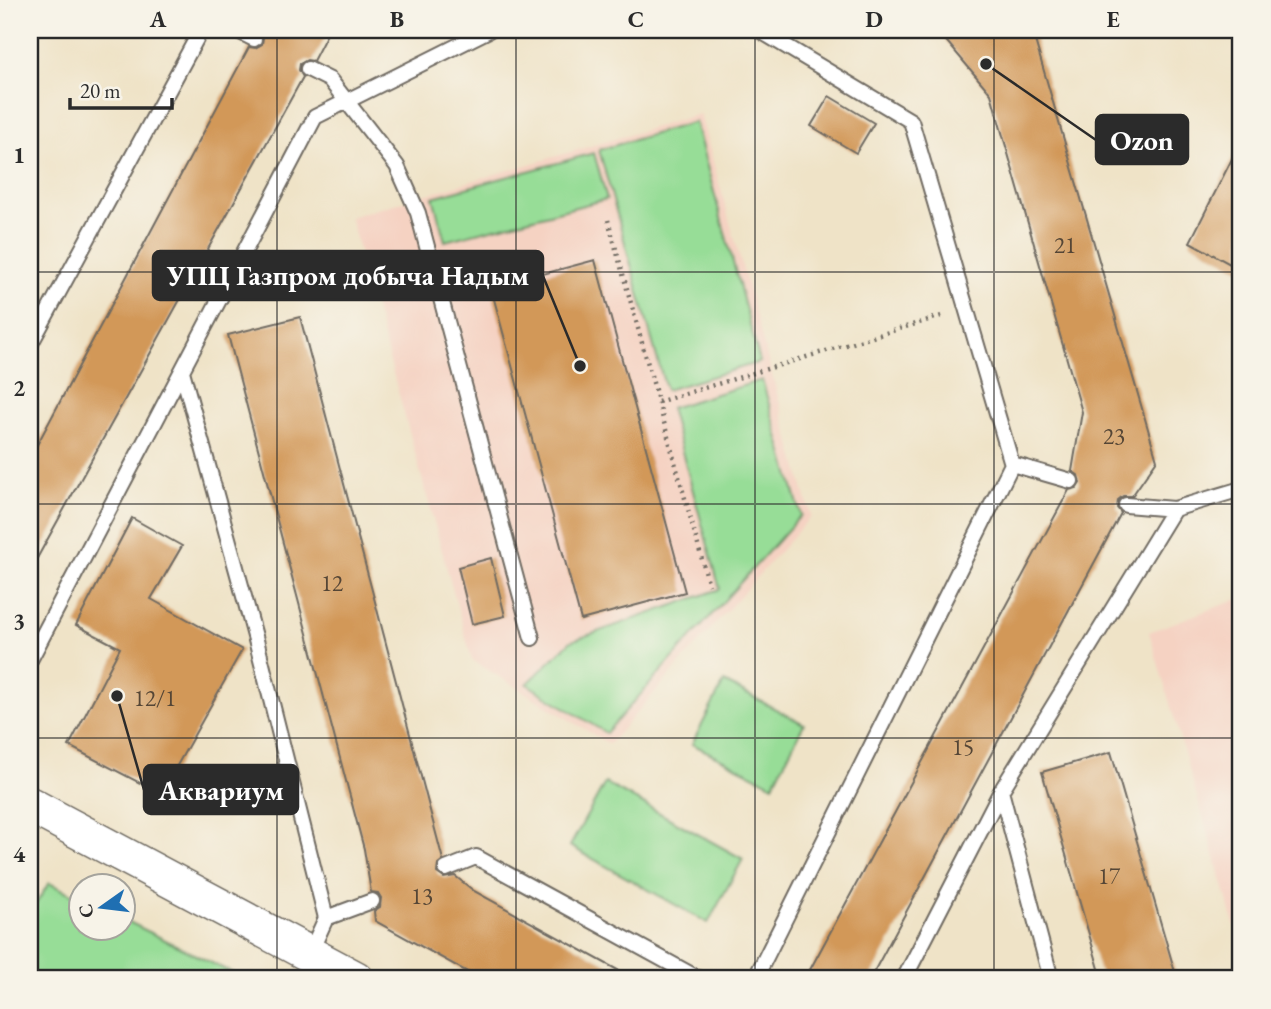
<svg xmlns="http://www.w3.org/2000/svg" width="1271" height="1009" viewBox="0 0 1271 1009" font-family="'EB Garamond',serif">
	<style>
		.built { fill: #f5d2c2 }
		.green { fill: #97dd97; stroke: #618461; stroke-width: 2 }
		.building { fill: #d29858 }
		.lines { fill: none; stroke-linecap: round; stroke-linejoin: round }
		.service-casing { stroke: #706b62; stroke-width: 18 }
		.tertiary-casing { stroke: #706b62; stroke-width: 38 }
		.path { stroke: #706b62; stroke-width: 4.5; stroke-dasharray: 2 5; stroke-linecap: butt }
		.service { stroke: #fff; stroke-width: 14 }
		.tertiary { stroke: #fff; stroke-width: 35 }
		.grid { fill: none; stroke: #2b2b2b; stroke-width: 2; stroke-opacity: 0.55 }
		.labels { text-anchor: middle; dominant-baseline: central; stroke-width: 6; stroke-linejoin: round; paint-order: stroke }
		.number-label { font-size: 23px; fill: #554636 }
		.leader { fill: none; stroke: #2b2b2b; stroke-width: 2.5 }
		.callout-dot { fill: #2b2b2b; stroke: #f7f3e8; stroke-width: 2.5 }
		.callout { fill: #2b2b2b; stroke: #2b2b2b; stroke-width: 2.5 }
		.callout-label { font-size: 28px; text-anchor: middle; font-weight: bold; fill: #fff }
		.neatline { fill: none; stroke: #2b2b2b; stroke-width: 2.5 }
		.grid-label { font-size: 23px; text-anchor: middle; font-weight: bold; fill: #2b2b2b }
	</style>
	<rect width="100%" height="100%" fill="#f7f3e8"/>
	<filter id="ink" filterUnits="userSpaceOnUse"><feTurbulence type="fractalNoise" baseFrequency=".0143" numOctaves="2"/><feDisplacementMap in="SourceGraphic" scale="14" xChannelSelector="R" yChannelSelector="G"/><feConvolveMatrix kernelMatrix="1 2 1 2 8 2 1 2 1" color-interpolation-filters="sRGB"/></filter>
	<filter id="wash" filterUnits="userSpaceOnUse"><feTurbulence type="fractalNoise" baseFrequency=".00686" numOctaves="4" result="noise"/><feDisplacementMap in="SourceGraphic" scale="28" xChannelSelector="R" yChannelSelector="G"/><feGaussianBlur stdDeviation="1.57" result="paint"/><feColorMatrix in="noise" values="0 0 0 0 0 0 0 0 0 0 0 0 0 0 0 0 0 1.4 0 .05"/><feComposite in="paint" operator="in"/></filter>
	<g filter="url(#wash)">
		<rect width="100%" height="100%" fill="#efe3c7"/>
		<path class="built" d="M700,114L811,516L609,744L472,660L350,217Z
			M1241,598V947L1149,632Z"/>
		<path class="green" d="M695,122L760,362L666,390L599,150Z
			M594,153L607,199L445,241L433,197Z
			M762,380L801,515L606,733L527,684L571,641L720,589L670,408Z
			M724,682L804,724L773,785L692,744Z
			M605,783L743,859L708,923L570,846Z
			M49,883L80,898V928H122L123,919L244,979H30V913Z"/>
		<g id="blocks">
			<path class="building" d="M259,30H329L313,61L307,60L300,64L299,70L303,77L30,571V458L249,47L255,48L262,44L263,38Z
				M937,30H1032L1157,460L1132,496H1123L1118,500L1117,508L1121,513L870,979H805L1069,490L1077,488L1080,483L1078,475L1072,471L1082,412L991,94Z
				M829,96L874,123L856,153L811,126Z
				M1241,141V270L1190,242Z
				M595,260L685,592L581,620L491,288Z
				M300,317L443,860L438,864L437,873L444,878L455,876L474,891L634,979H480L375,921L374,911L380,907L381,898L378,893L371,892L364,849L228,335Z
				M132,518L182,546L151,599L242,650L161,794L69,746L120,648L76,625Z
				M491,558L505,616L472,624L458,567Z
				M1111,752L1177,979H1102L1042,772Z"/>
		</g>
	</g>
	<g filter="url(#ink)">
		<use href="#blocks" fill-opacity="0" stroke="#706b62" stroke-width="2"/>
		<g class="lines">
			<defs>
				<path id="service" d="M236,30L254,39
					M308,69L330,80L397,166L418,213L532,638
					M30,345L201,30
					M182,371L256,640L326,918L372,901
					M1012,464L1071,481
					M1126,505L1174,509
					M30,660L315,117L489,30
					M446,869L476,857L699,979
					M310,953L326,918
					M755,979L1012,464L911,121L759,30
					M904,979L1001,791
					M1051,979L1001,791L1174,509L1241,489"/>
				<path id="tertiary" d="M30,805L356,979"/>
			</defs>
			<use href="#service" class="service-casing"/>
			<use href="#tertiary" class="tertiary-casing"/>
			<path class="path" d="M608,220L709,585
				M658,402L945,315"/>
			<use href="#service" class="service"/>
			<use href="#tertiary" class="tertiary"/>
		</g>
	</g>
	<path class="grid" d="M277,30V979M516,30V979M755,30V979M994,30V979M30,272H1241M30,504H1241M30,738H1241"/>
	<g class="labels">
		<g class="number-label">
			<text x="1065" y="245">21</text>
			<text x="1114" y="436">23</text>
			<text x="332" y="583">12</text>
			<text x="155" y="698">12/1</text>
			<text x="963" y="747">15</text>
			<text x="1109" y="876">17</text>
			<text x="422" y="896">13</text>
		</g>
	</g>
	<path class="leader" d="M986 64L1096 140M580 366L543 276M117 696L144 790"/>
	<g class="callout-dot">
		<circle cx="986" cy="64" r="7"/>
		<circle cx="580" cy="366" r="7"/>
		<circle cx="117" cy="696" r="7"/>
	</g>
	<g class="callout">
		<rect x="1096" y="115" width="92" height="49" rx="7"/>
		<rect x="153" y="251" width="390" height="49" rx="7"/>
		<rect x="144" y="765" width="154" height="49" rx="7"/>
	</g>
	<g class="callout-label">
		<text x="1142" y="150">Ozon</text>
		<text x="348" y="285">УПЦ Газпром добыча Надым</text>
		<text x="221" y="800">Аквариум</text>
	</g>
	<rect width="1271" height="1009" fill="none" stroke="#f7f3e8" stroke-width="77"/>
	<g transform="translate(102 907) rotate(256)"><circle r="33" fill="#f7f3e8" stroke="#a5a39c" stroke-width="2"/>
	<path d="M0-5L12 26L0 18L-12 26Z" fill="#1f6fb2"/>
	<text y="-10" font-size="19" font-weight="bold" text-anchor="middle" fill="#2b2b2b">С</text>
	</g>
	<path d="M70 98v10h102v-10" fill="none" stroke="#2b2b2b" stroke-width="3.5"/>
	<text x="80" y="98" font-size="21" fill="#2b2b2b" stroke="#f7f3e8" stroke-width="5" paint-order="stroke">20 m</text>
	<rect x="38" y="38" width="1194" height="932" class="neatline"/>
	<g class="grid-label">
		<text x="158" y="27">A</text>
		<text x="397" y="27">B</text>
		<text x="636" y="27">C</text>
		<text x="874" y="27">D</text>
		<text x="1113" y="27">E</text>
		<text x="19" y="163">1</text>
		<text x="19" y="396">2</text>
		<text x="19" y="629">3</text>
		<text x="19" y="862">4</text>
	</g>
</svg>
